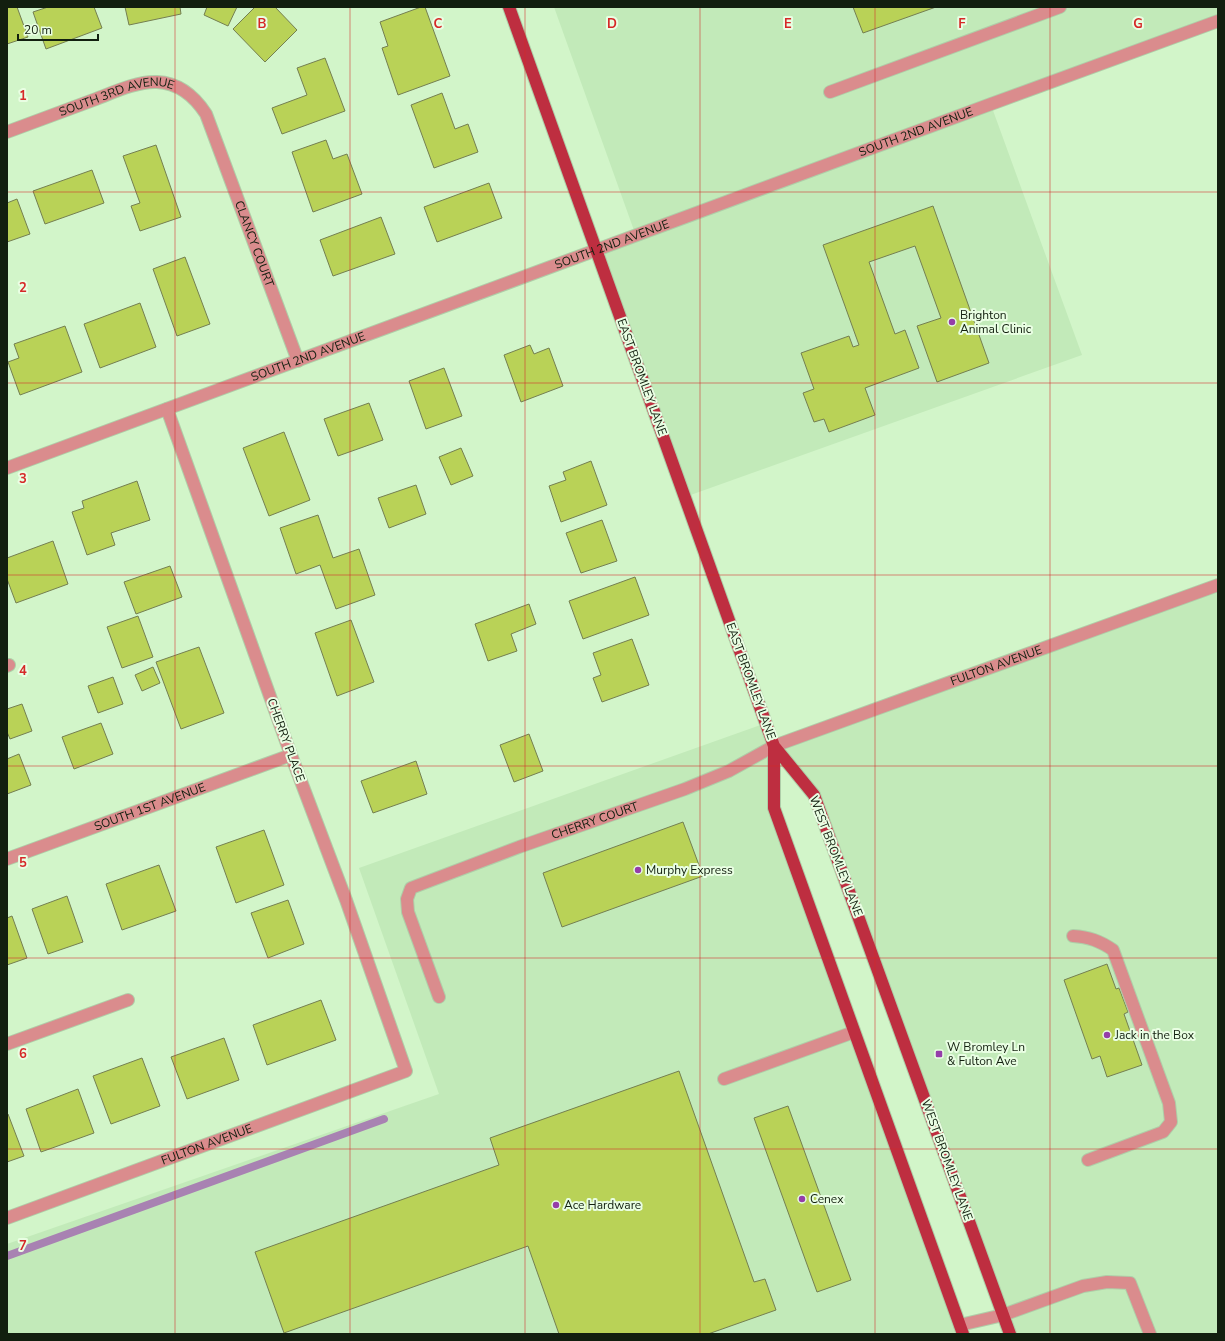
<svg xmlns="http://www.w3.org/2000/svg" width="1225" height="1341" viewBox="0 0 1225 1341" font-family="'Nunito Sans',sans-serif">
	<style>
		.built { fill: #c2eab9 }
		.lines { fill: none; stroke-linecap: round; stroke-linejoin: round }
		.stream { stroke: #a882b2; stroke-width: 8 }
		.building { fill: #b9d257; stroke: #747f51 }
		.minor-casing { stroke: #afcea8; stroke-width: 14 }
		.major-casing { stroke: #afcea8; stroke-width: 14 }
		.minor { stroke: #da8c8d; stroke-width: 12 }
		.major { stroke: #be2e40; stroke-width: 12 }
		.grid { fill: none; stroke: #d62828; stroke-width: 1; stroke-opacity: 0.55 }
		.poi-dot { fill: #953da9; stroke: #e9fee3; stroke-width: 1.5 }
		.labels { text-anchor: middle; dominant-baseline: central; stroke-width: 4; stroke-linejoin: round; paint-order: stroke }
		.street-label { font-size: 12px; fill: #121f0f; stroke: #e9fee3 }
		.poi-label { font-size: 12px; fill: #121f0f; stroke: #e9fee3; text-anchor: start }
		.grid-label { font-size: 13px; text-anchor: middle; font-weight: bold; fill: #d62828; stroke: #e9fee3; stroke-width: 4; stroke-linejoin: round; paint-order: stroke }
	</style>
	<rect width="100%" height="100%" fill="#d2f5c9"/>
	<path class="built" d="M554,7H1218V22L991,105L1082,355L685,497L596,250L636,236Z
		M1218,585V1334H1010L814,795L775,747L774,808L963,1334H7V1244L439,1094L359,868L766,723L774,746Z"/>
	<g class="lines">
		<path class="stream" d="M7,1256L384,1119"/>
	</g>
	<path class="building" d="M7,7H17L28,37L7,44Z
		M48,7H94L102,28L46,49L33,12Z
		M125,7H180L181,14L129,25Z
		M207,7H237L228,26L204,15Z
		M255,7H275L297,30L265,62L233,29Z
		M421,7H425L450,76L398,95L382,48L388,46L380,22Z
		M853,7H936L863,33Z
		M325,58L345,111L282,134L272,108L307,95L297,68Z
		M442,93L455,129L468,124L478,152L434,168L411,105Z
		M326,140L333,159L347,154L362,194L313,212L292,152Z
		M156,145L181,217L140,231L131,206L140,203L123,156Z
		M92,170L104,203L45,224L33,191Z
		M489,183L502,218L437,242L424,207Z
		M17,199L30,234L7,242V203Z
		M933,206L989,363L937,382L917,326L941,318L915,246L869,262L895,334L905,330L919,368L865,388L875,415L829,432L824,419L814,422L803,393L814,389L801,353L849,336L853,347L859,345L823,245Z
		M381,217L395,254L333,276L320,240Z
		M185,257L210,324L177,336L153,269Z
		M140,303L156,347L100,368L84,324Z
		M65,326L82,372L20,395L8,362L19,358L14,344Z
		M530,345L534,354L549,348L563,386L521,402L504,355Z
		M444,368L462,416L426,429L409,381Z
		M369,403L383,440L338,456L324,419Z
		M284,432L310,500L269,516L243,448Z
		M461,448L473,476L451,485L439,457Z
		M591,461L607,505L561,522L549,486L566,480L563,472Z
		M137,481L150,520L111,533L115,545L87,555L72,512L84,508L82,501Z
		M416,485L426,514L389,528L378,498Z
		M318,515L333,558L359,549L375,595L336,609L320,565L296,574L280,528Z
		M602,520L617,561L581,573L566,533Z
		M53,541L68,584L16,603L7,579V558Z
		M170,566L182,597L136,614L124,582Z
		M635,577L649,615L583,639L569,601Z
		M529,604L536,624L511,634L517,651L488,661L475,624Z
		M138,616L153,657L122,668L107,627Z
		M351,620L374,682L337,696L315,633Z
		M632,639L649,685L602,702L593,678L601,675L593,653Z
		M199,647L224,713L181,729L156,662Z
		M153,667L160,683L142,691L135,675Z
		M113,677L123,704L98,713L88,686Z
		M22,704L32,731L10,739L7,732V709Z
		M101,723L113,754L74,769L62,737Z
		M529,734L543,771L514,782L500,745Z
		M19,754L31,785L7,794V759Z
		M416,761L427,794L373,813L361,781Z
		M683,822L703,876L562,927L543,873Z
		M264,830L284,885L236,903L216,847Z
		M159,865L176,911L122,930L106,884Z
		M67,896L83,942L48,954L32,909Z
		M288,900L304,944L268,958L251,913Z
		M12,916L27,958L7,965V918Z
		M1107,964L1116,989L1119,988L1128,1012L1124,1014L1142,1065L1107,1077L1100,1056L1092,1059L1064,980Z
		M321,1000L336,1040L267,1065L253,1025Z
		M224,1038L239,1080L187,1099L171,1057Z
		M142,1058L160,1106L111,1124L93,1076Z
		M679,1071L754,1282L765,1279L776,1310L708,1334H559L528,1246L284,1333L255,1252L499,1165L490,1138Z
		M78,1089L94,1133L41,1152L26,1109Z
		M788,1106L851,1280L817,1292L754,1118Z
		M7,1114H8L24,1156L7,1162Z"/>
	<g class="lines">
		<defs>
			<g id="minor">
				<path d="M830,92L1060,7"/>
				<path id="s1" d="M7,132C37,121 66,110 96,99C114,92 138,81 157,82C179,83 195,97 206,114L298,361"/>
				<path id="s2" d="M7,468L991,104L1218,21"/>
				<path d="M7,666L9,665"/>
				<path id="s3" d="M7,859L291,755"/>
				<path d="M1073,936C1089,937 1100,941 1113,950L1169,1103L1171,1122L1163,1132L1088,1160"/>
				<path id="s4" d="M439,997L408,912L407,899L411,888L519,847L685,789L729,771L774,746L1218,585"/>
				<path d="M7,1044L128,1000"/>
				<path d="M724,1079L854,1032"/>
				<path id="s5" d="M7,1218L406,1071L346,900L291,755L167,409"/>
				<path d="M960,1325L1003,1315L1083,1286L1107,1282L1130,1283L1150,1334"/>
			</g>
			<path id="major" d="M509,7L774,746L814,795L1010,1334
				M774,746V808L963,1334"/>
		</defs>
		<use href="#minor" class="minor-casing"/>
		<use href="#major" class="major-casing"/>
		<use href="#minor" class="minor"/>
		<use href="#major" class="major"/>
	</g>
	<path class="grid" d="M175,7V1334M350,7V1334M525,7V1334M700,7V1334M875,7V1334M1050,7V1334M7,192H1218M7,383H1218M7,575H1218M7,766H1218M7,958H1218M7,1149H1218"/>
	<g class="poi-dot">
		<circle cx="952" cy="322" r="4"/>
		<circle cx="638" cy="870" r="4"/>
		<circle cx="1107" cy="1035" r="4"/>
		<rect x="935" y="1050" width="8" height="8" rx="2"/>
		<circle cx="802" cy="1199" r="4"/>
		<circle cx="556" cy="1205" r="4"/>
	</g>
	<g class="labels">
		<g class="street-label">
			<text stroke="none"><textPath href="#s1" startOffset="116">SOUTH 3RD AVENUE</textPath></text>
			<text stroke="none"><textPath href="#s2" startOffset="969">SOUTH 2ND AVENUE</textPath></text>
			<text stroke="none"><textPath href="#s1" startOffset="358">CLANCY COURT</textPath></text>
			<text stroke="none"><textPath href="#s2" startOffset="645">SOUTH 2ND AVENUE</textPath></text>
			<text stroke="none"><textPath href="#s2" startOffset="321">SOUTH 2ND AVENUE</textPath></text>
			<text transform="translate(642 377) rotate(70)">EAST BROMLEY LANE</text>
			<text stroke="none"><textPath href="#s4" startOffset="742">FULTON AVENUE</textPath></text>
			<text transform="translate(751 681) rotate(70)">EAST BROMLEY LANE</text>
			<text transform="translate(286 740) rotate(70)">CHERRY PLACE</text>
			<text stroke="none"><textPath href="#s3" startOffset="152">SOUTH 1ST AVENUE</textPath></text>
			<text stroke="none"><textPath href="#s4" startOffset="311">CHERRY COURT</textPath></text>
			<text transform="translate(836 856) rotate(69)">WEST BROMLEY LANE</text>
			<text stroke="none"><textPath href="#s5" startOffset="213">FULTON AVENUE</textPath></text>
			<text transform="translate(947 1160) rotate(70)">WEST BROMLEY LANE</text>
		</g>
		<g class="poi-label">
			<text x="960" y="315">Brighton<tspan x="960" dy="14">Animal Clinic</tspan></text>
			<text x="646" y="870">Murphy Express</text>
			<text x="1115" y="1035">Jack in the Box</text>
			<text x="947" y="1047">W Bromley Ln<tspan x="947" dy="14">&amp; Fulton Ave</tspan></text>
			<text x="810" y="1199">Cenex</text>
			<text x="564" y="1205">Ace Hardware</text>
		</g>
	</g>
	<g class="grid-label">
		<text x="262" y="28">B</text>
		<text x="438" y="28">C</text>
		<text x="612" y="28">D</text>
		<text x="788" y="28">E</text>
		<text x="962" y="28">F</text>
		<text x="1138" y="28">G</text>
		<text x="23" y="100">1</text>
		<text x="23" y="292">2</text>
		<text x="23" y="483">3</text>
		<text x="23" y="675">4</text>
		<text x="23" y="867">5</text>
		<text x="23" y="1058">6</text>
		<text x="23" y="1250">7</text>
	</g>
	<rect width="1225" height="1341" fill="none" stroke="#121f0f" stroke-width="16"/>
	<path d="M18 34v6h80v-6" fill="none" stroke="#121f0f" stroke-width="2"/>
	<text x="24" y="34" font-size="12" fill="#121f0f" stroke="#e9fee3" stroke-width="3" paint-order="stroke">20 m</text>
</svg>
